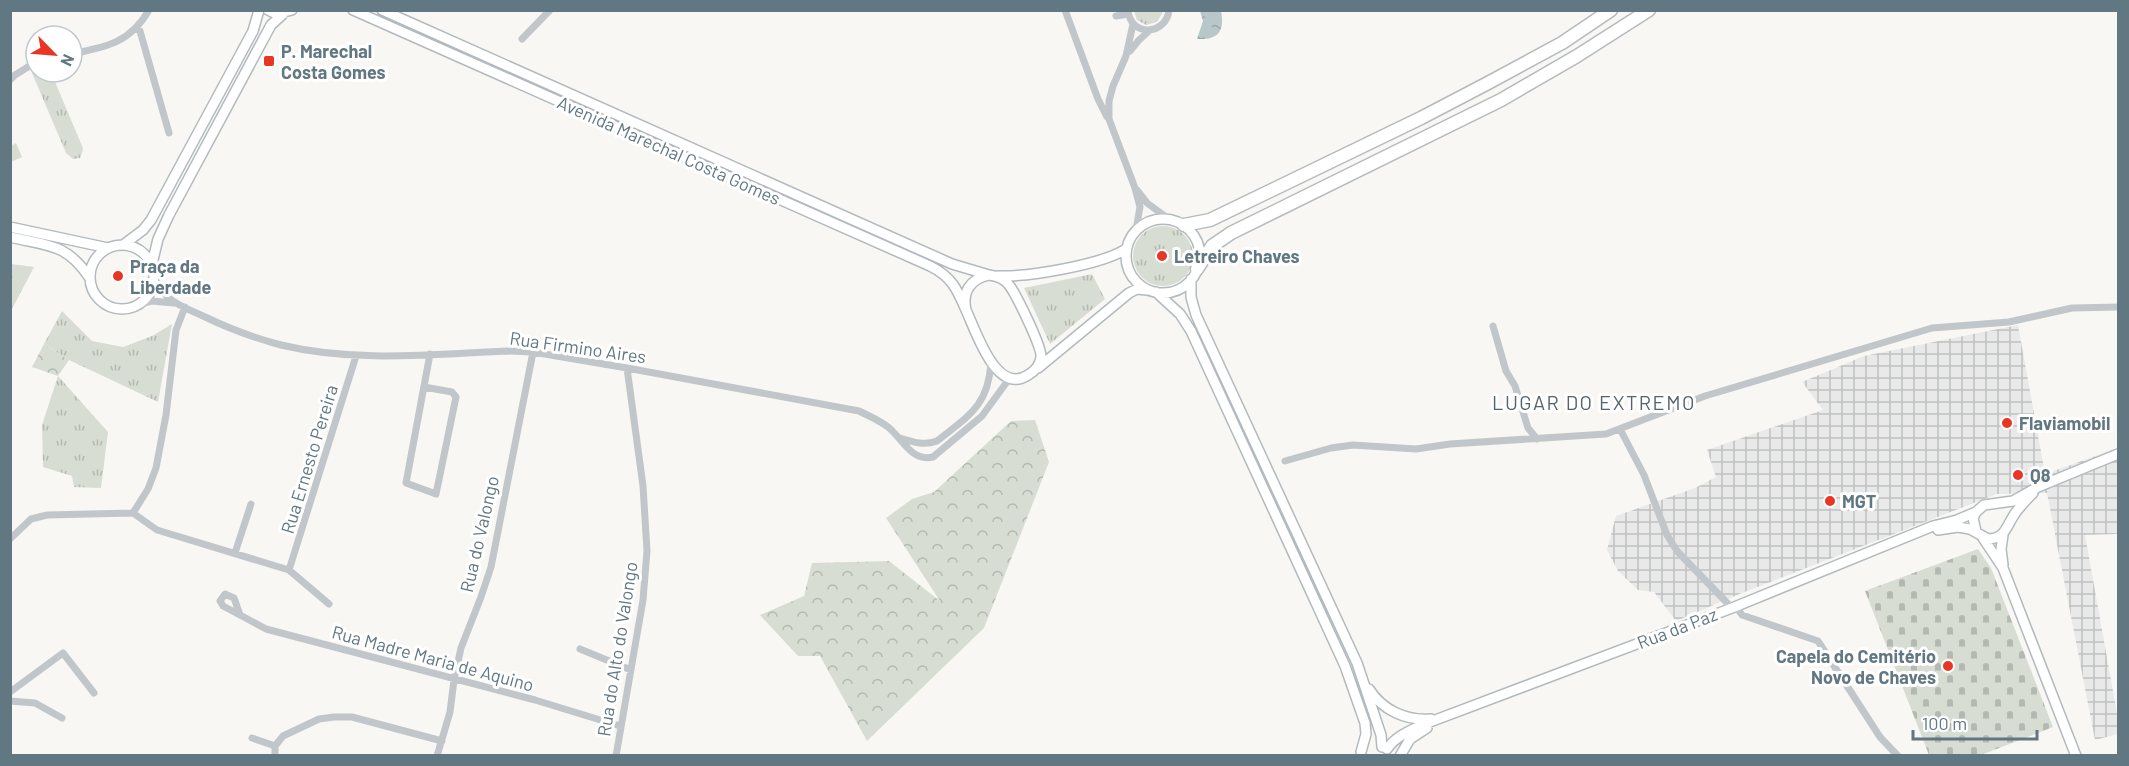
<svg xmlns="http://www.w3.org/2000/svg" width="2129" height="766" viewBox="0 0 2129 766" font-family="Barlow,sans-serif">
	<style>
		.industrial { fill: url(#industrial-grid) }
		.grass { fill: url(#grass-tufts) }
		.forest { fill: url(#forest-crowns) }
		.cemetery { fill: url(#cemetery-stones) }
		.park { fill: #d8ddd3 }
		.water { fill: url(#water-ripples) }
		.lines { fill: none; stroke-linecap: round; stroke-linejoin: round }
		.secondary-casing { stroke: #b2babe; stroke-width: 12 }
		.highway-casing { stroke: #b5babd; stroke-width: 15 }
		.street { stroke: #c0c6c9; stroke-width: 7 }
		.secondary { stroke: #fff; stroke-width: 9 }
		.highway { stroke: #fff; stroke-width: 12 }
		.poi-dot { fill: #e93523; stroke: #fff; stroke-width: 2 }
		.labels { text-anchor: middle; dominant-baseline: central; stroke-width: 6; stroke-linejoin: round; paint-order: stroke }
		.poi-label { font-size: 18px; font-weight: bold; fill: #617781; stroke: #fff; text-anchor: start }
		.street-label { font-size: 18px; fill: #617781; stroke: #fff }
		.neighbourhood-label { font-size: 20px; letter-spacing: 1.5px; fill: #54646b; stroke: #fff }
	</style>
	<defs>
		<pattern id="industrial-grid" width="8" height="8" patternUnits="userSpaceOnUse" patternTransform="scale(1.5)"><rect width="8" height="8" fill="#e8e9e8"/><path d="M0 4h8M4 0v8" fill="none" stroke="#bfc2c1"/></pattern>
		<pattern id="grass-tufts" width="24" height="20" patternUnits="userSpaceOnUse" patternTransform="scale(1.5)"><rect width="24" height="20" fill="#d8ddd3"/><path d="M3 7l-1-3M5 7V3M7 7l1-3M15 17l-1-3M17 17v-4M19 17l1-3" fill="none" stroke="#b3b8b1"/></pattern>
		<pattern id="forest-crowns" width="20" height="18" patternUnits="userSpaceOnUse" patternTransform="scale(1.5)"><rect width="20" height="18" fill="#d8ddd3"/><path d="M2 6a3 3 0 1 1 6 0M12 15a3 3 0 1 1 6 0" fill="none" stroke="#b3b8b1"/></pattern>
		<pattern id="cemetery-stones" width="16" height="16" patternUnits="userSpaceOnUse" patternTransform="scale(1.5)"><rect width="16" height="16" fill="#d8ddd3"/><path d="M2 7V4a2 2 0 0 1 4 0v3zM10 15v-3a2 2 0 0 1 4 0v3z" fill="#b3b8b1"/></pattern>
		<pattern id="water-ripples" width="26" height="14" patternUnits="userSpaceOnUse" patternTransform="scale(1.5)"><rect width="26" height="14" fill="#b8c7ca"/><path d="M2 4q2-2 4 0t4 0M15 11q2-2 4 0t4 0" fill="none" stroke="#99a6a9"/></pattern>
	</defs>
	<rect width="100%" height="100%" fill="#f8f7f4"/>
	<path class="industrial" d="M2018,325L2045,474L2118,448V534L2085,535L2118,719V734L2095,740L2047,493L1997,494L1742,593L1676,621L1654,592L1638,590L1618,571L1607,550L1616,516L1695,488L1716,477L1707,450L1823,410L1802,382L1864,356Z"/>
	<path class="grass" d="M1134,11H1163V12L1157,22L1146,25L1137,20Z
		M36,70V72H51L82,146L83,150L80,158L73,159L66,153L32,73Z
		M1133 256a30 30 0 1 1 60 0a30 30 0 1 1-60 0Z
		M11,264L34,267L11,311L10,264Z
		M1092,274L1105,299L1050,344L1024,288Z
		M62,311L92,341L123,347L152,336L172,324L158,402L69,360L44,344Z
		M58,376L108,432L101,488L74,487L72,476L43,467L42,425Z"/>
	<path class="forest" d="M44,344L69,360L58,376L32,367Z
		M1035,420L1049,462L984,628L867,741L820,656H798L760,615L804,596L812,563L889,561L940,601L886,518L912,499L934,492L1011,421Z"/>
	<path class="cemetery" d="M1978,549L1991,568L2053,727L1981,755H1929L1865,591Z"/>
	<path class="park" d="M16,143L22,157L11,162V146Z"/>
	<path class="water" d="M1200,11H1221C1225,32 1218,40 1197,39L1203,21Z"/>
	<g class="lines">
		<defs>
			<path id="secondary" d="M268,10L276,14L292,10
				M353,10L930,266C952,277 957,289 966,310
				M382,10L952,264L989,275
				M1126 256a37 37 0 1 1 74 0a37 37 0 1 1-74 0Z
				M10,227L108,248
				M10,237C48,246 66,243 89,277
				M90 277a32 32 0 1 1 64 0a32 32 0 1 1-64 0Z
				M123,245L143,230L151,220L253,31L259,10
				M152,264L158,239L169,215L271,25L283,14
				M989,275C997,276 1004,278 1009,285C1016,294 1042,347 1041,357C1040,365 1035,371 1028,375C996,396 976,331 966,310C962,292 970,279 989,275Z
				M998,276C1028,277 1101,265 1126,249
				M1191,279V297L1196,315L1357,663L1381,735L1382,747
				M1156,292L1180,314L1191,331L1345,666L1365,723L1366,734L1361,752
				M1038,368L1129,293L1137,289L1147,290
				M1938,530L1958,527L1970,529L1988,539C2005,539 2006,527 2014,515C2019,507 2026,500 2033,493
				M1976,531L1973,518L1976,512L1984,505L2013,501L2038,487L2118,454
				M1983,538L2003,568L2076,756
				M2003,565L2001,549L2003,535
				M1369,689C1382,710 1406,721 1431,719
				M1387,749C1395,737 1409,731 1422,725L1732,608L1933,526L1957,520L1976,512
				M1400,756L1410,739L1427,728"/>
			<path id="highway" d="M1184,225L1210,220L1421,118L1488,83L1562,43L1611,10
				M1197,269L1212,246L1231,233L1501,100L1577,56L1649,10"/>
		</defs>
		<use href="#secondary" class="secondary-casing"/>
		<use href="#highway" class="highway-casing"/>
		<path class="street" d="M1065,10L1098,99L1107,117
			M1128,10C1130,37 1166,36 1169,10
			M1116,16L1128,14
			M1133,24L1126,56L1113,86L1109,101V119L1135,188L1140,207L1136,230
			M137,28L140,31L169,133
			M522,39L550,10
			M1130,51L1139,40L1149,31
			M72,54C106,47 130,43 149,10
			M10,80L15,75L36,62
			M1137,190L1147,203L1169,219
			M154,278C163,300 183,307 203,316C228,328 254,338 281,345C356,363 433,354 510,351L533,352L627,368L859,411C869,416 879,420 888,427C903,439 911,462 933,457L982,416L1009,379
			M140,304L152,301L174,303
			M1493,326L1506,371L1515,386L1528,428L1537,439
			M424,387L452,392L456,397L436,494L406,483L430,354
			M1620,429L1644,475L1667,535L1677,551L1732,608
			M900,438C913,442 924,446 937,441C968,416 988,407 991,363
			M1285,461L1331,448L1353,445L1416,449L1450,444L1606,434L1705,396L1932,328L2009,322L2072,308L2118,307
			M133,513L157,530L289,570L329,604
			M133,513L148,489L156,468L166,415L176,330L185,307
			M10,539L31,519L47,515L133,513
			M235,553L251,504
			M289,570L356,356
			M225,594L234,598L240,615L223,606L220,601Z
			M1735,605L1742,615L1818,641L1880,737L1898,756
			M240,615L266,629L535,700L620,726
			M580,649L631,670
			M10,692L63,653L94,693
			M10,701L35,703L62,718
			M252,738L275,746
			M275,746L283,736L319,719L334,717H352L442,741
			M275,746V756
			M437,756L450,712L454,680L461,648L481,597L491,567L533,352
			M616,756L643,600L647,551L643,486L627,368"/>
		<use href="#secondary" class="secondary"/>
		<use href="#highway" class="highway"/>
	</g>
	<g class="poi-dot">
		<rect x="263" y="55" width="12" height="12" rx="3"/>
		<circle cx="1162" cy="256" r="6"/>
		<circle cx="118" cy="276" r="6"/>
		<circle cx="2007" cy="423" r="6"/>
		<circle cx="2018" cy="475" r="6"/>
		<circle cx="1830" cy="501" r="6"/>
		<circle cx="1948" cy="666" r="6"/>
	</g>
	<g class="labels">
		<g class="poi-label">
			<text x="281" y="51">P. Marechal<tspan x="281" dy="21">Costa Gomes</tspan></text>
			<text x="1174" y="256">Letreiro Chaves</text>
			<text x="130" y="266">Praça da<tspan x="130" dy="21">Liberdade</tspan></text>
			<text x="2019" y="423">Flaviamobil</text>
			<text x="2030" y="475">Q8</text>
			<text x="1842" y="501">MGT</text>
			<text x="1936" y="656" text-anchor="end">Capela do Cemitério<tspan x="1936" dy="21">Novo de Chaves</tspan></text>
		</g>
		<g class="street-label">
			<text transform="translate(669 150) rotate(24)">Avenida Marechal Costa Gomes</text>
			<text transform="translate(578 347) rotate(8)">Rua Firmino Aires</text>
			<text transform="translate(309 459) rotate(-73)">Rua Ernesto Pereira</text>
			<text transform="translate(479 534) rotate(-77)">Rua do Valongo</text>
			<text transform="translate(1677 628) rotate(-21)">Rua da Paz</text>
			<text transform="translate(617 649) rotate(-81)">Rua do Alto do Valongo</text>
			<text transform="translate(433 658) rotate(15)">Rua Madre Maria de Aquino</text>
		</g>
		<g class="neighbourhood-label">
			<text x="1594" y="402">LUGAR DO EXTREMO</text>
		</g>
	</g>
	<rect width="2129" height="766" fill="none" stroke="#617781" stroke-width="24"/>
	<g transform="translate(54 54) rotate(115)"><circle r="28" fill="#ffffff" stroke="#c0c9cd" stroke-width="1.5"/>
	<path d="M0-4.5L10 22L0 15L-10 22Z" fill="#e93523"/>
	<text y="-9" font-size="16" font-weight="bold" text-anchor="middle" fill="#617781">N</text>
	</g>
	<path d="M1913 730v9h124v-9" fill="none" stroke="#617781" stroke-width="3"/>
	<text x="1922" y="730" font-size="18" fill="#617781" stroke="#ffffff" stroke-width="4.5" paint-order="stroke">100 m</text>
</svg>
